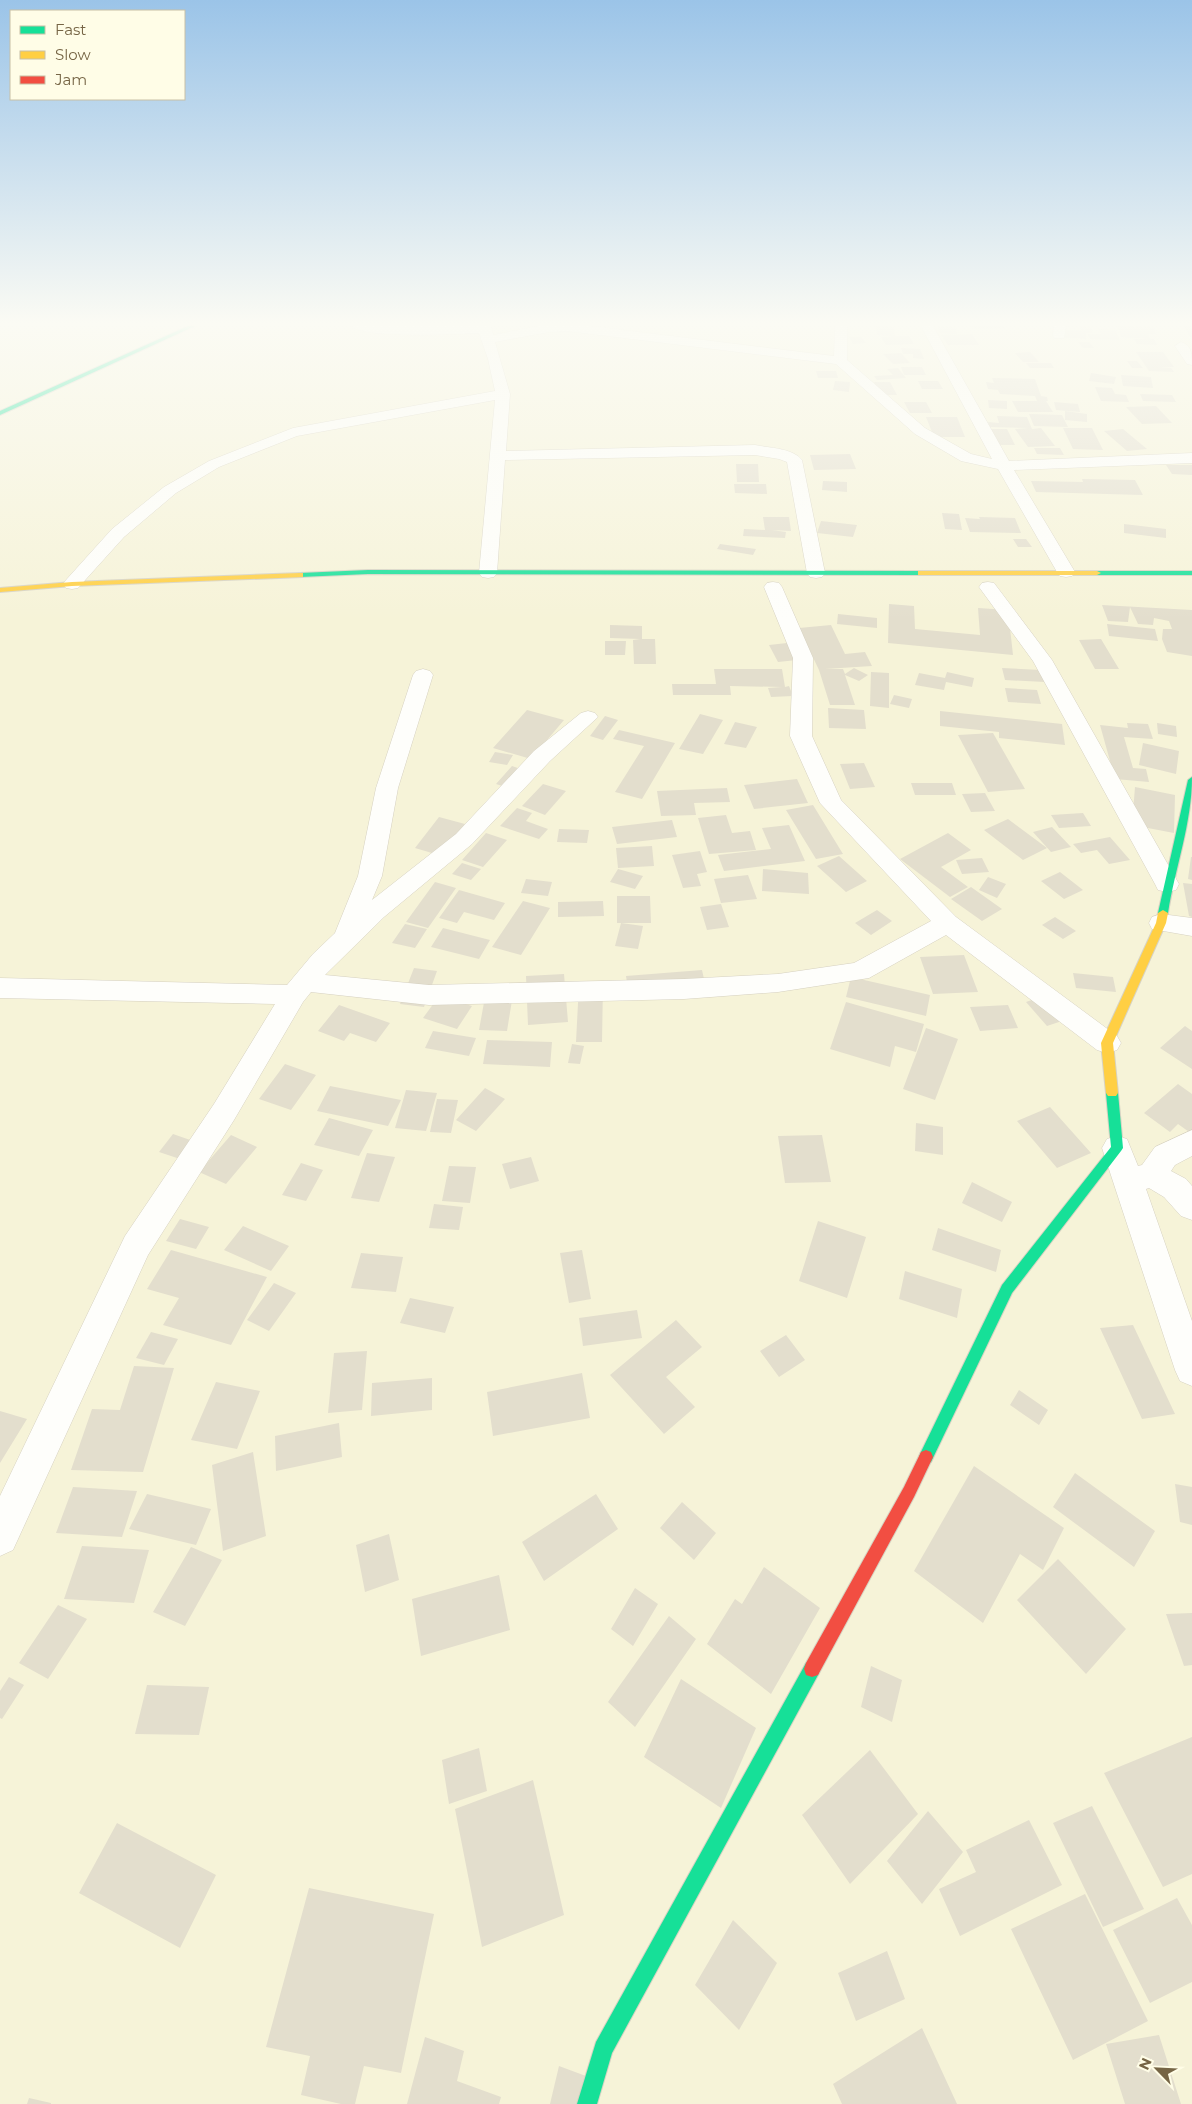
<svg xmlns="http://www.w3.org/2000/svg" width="1192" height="2104" viewBox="0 0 1192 2104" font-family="Montserrat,sans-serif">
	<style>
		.residential { fill: #f6f3d8 }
		.building { fill: #e3decd }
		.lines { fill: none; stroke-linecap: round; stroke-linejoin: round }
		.street-casing { stroke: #d6d1c1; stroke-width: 1 }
		.fast-casing { stroke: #d7d3c3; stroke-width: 2 }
		.slow-casing { stroke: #d7d3c3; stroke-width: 2 }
		.jam-casing { stroke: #d7d3c3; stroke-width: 2 }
		.street { fill: #fefefb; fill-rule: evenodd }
		.fast { fill: #16e098; fill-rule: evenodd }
		.slow { fill: #ffcf43; fill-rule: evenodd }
		.jam { fill: #f24e42; fill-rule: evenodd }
	</style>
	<rect width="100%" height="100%" fill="#f7f6e6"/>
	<path class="residential" d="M0,326H1192V2104H0Z"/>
	<path class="building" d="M876,326L894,327L895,336L877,335Z
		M971,326H1004V328L975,329Z
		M1080,326L1092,328V333H1086V339L1061,337L1060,329L1081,331Z
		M1118,326L1153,327L1156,334H1148L1150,339L1121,337Z
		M1184,326H1192V337H1190Z
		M938,327H955L957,334L940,333Z
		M1098,329L1115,330L1120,340L1090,339L1087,334H1101Z
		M972,334L979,345H948L941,335Z
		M894,336H909L914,344L886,345L881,337Z
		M849,337H861L866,343L853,344Z
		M1134,339H1154L1157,345L1137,344Z
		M1078,342H1089L1094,348H1083Z
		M901,348L920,349L924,359L913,358V354H903Z
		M1030,352L1039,362H1023L1015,353Z
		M1136,352H1163L1174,367H1160L1171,368L1174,372L1149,371Z
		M901,353L910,363L893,364L883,354Z
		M1127,361H1137L1143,368H1132Z
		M1026,363H1051L1054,368H1030Z
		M901,367H922L926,375H904Z
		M898,368L906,378L877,380L874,376L893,375L887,369Z
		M816,371H836L838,378H818Z
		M1091,373L1116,377L1114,384L1089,381Z
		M1121,375L1151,377L1153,388L1123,386Z
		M992,378L1035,379L1041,396L1047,397L1048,401H1046L1053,412H1018L1012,401H1037L1035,396L1000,394L998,390L988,389L986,382L994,383Z
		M835,381L850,382L849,392L833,390Z
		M918,381H938L943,389H922Z
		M874,382H890L897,395H881Z
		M1095,387L1112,388L1115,394L1126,395L1129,402L1101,401Z
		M1140,394L1172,395L1176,402L1143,401Z
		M988,400L1007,401V409L989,408Z
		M904,402H926L932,413H910Z
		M1054,402L1078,404L1080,412L1056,410Z
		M1156,406L1172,423L1142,424L1126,407Z
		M1065,411L1087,414V422L1065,420Z
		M1029,414L1062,415L1068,427L1034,426Z
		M997,416L1027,417L1032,429L1041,428L1055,446L1028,447L1015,429L1028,428L990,427L988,422L999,423Z
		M926,417H957L965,437H934Z
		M1063,428H1092L1103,450L1073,449Z
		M991,429H1007L1015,445H999Z
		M1123,429L1147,449L1127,451L1104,431Z
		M1034,448H1060L1064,455L1037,454Z
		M850,454L856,469L814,470L810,455Z
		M736,464H758L759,482H737Z
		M1166,465H1192V475L1172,474Z
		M1082,479L1135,480L1143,495L1036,492L1031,481L1083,482Z
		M823,481L847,482V492L822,490Z
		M734,484H766L767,494L735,493Z
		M942,513L959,514L962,530L945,529Z
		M763,517H789L791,531L772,530L786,532L785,538L743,536L744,529L765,530Z
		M979,517L1015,518L1021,533L970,532L965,518L980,519Z
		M821,521L857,525L853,537L817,533Z
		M1124,524L1166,529V538L1124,533Z
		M1013,539H1026L1032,547H1018Z
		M720,544L756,549L753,555L717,549Z
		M889,604L914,606L915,629L980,635L978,608L1008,610L1013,655L888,643Z
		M1102,605L1192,610V656L1167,652L1162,639L1163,629H1172L1169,621L1154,618L1153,625L1138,624L1130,607L1128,622L1108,621Z
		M838,614L877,618V628L837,624Z
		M1107,624L1155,629L1158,641L1109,636Z
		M610,625L642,626V639H655L656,664H634L633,640L640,639L610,638Z
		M831,625L845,654L865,652L872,666L825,669H843L845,674L854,668L868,675L859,681L845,675L855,705H830L819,670L799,628Z
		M1101,639L1119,669H1095L1079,640Z
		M605,641H626L625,655H605Z
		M787,643L797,660L778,662L769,645Z
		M1002,668L1041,670L1045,682L1005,680Z
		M714,669H782L785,687L789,686L793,696L771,697L768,688L782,687L730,686L731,695H673L672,684H716Z
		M871,672L889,673V708L870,706Z
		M947,672L974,678L972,687L946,682L944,690L915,685L919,673L945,678Z
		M1005,688L1037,690L1041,704L1008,702Z
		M894,695L912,699L909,708L890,704Z
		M828,708L864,710L866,729L829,728Z
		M527,710L564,720L531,759L493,748Z
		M940,711L1062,724L1065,745L999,738V732L940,726Z
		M700,714L723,720L703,754L679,749Z
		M605,716L618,720L603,740L590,736Z
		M735,722L757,727L746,748L724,744Z
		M1127,723L1148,724L1153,739L1124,737L1133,768L1146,769L1149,782L1115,779L1100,725L1128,728Z
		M1157,723L1176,726L1177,737L1158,734Z
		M619,730L675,743L642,799L615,792L644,746L613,739Z
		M993,733L1025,789L988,792L958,735Z
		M1143,743L1179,751L1176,774L1139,765Z
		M495,752L513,755L507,765L489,762Z
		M864,763L875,787L850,789L840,764Z
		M512,766L529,772L512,789L496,784Z
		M797,779L808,803L754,809L744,785Z
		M911,783H952L956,795H915Z
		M543,784L566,791L545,815L522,806Z
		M1135,787L1175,795L1174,833L1132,825Z
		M727,788L730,802L694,803L696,815L661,816L657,791Z
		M985,793L995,811L971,812L962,794Z
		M813,805L843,854L816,859L786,810Z
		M517,808L532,813L526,821L548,829L539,839L500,826Z
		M1083,813L1091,826L1059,828L1051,815Z
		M726,815L732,833L750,831L756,850L709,854L698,818Z
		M439,817L465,824L442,856L415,848Z
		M1008,819L1047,848L1023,860L984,830Z
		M672,820L677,837L617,844L612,827Z
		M789,825L805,861L724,871L718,855L771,849L762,828Z
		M1052,827L1071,847L1051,852L1033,832Z
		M559,829L589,830L587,843L557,842Z
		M486,833L507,840L483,867L462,860Z
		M948,833L971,850L941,867L968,887L950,897L900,859Z
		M1110,837L1130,860L1109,864L1097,850L1081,853L1073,844Z
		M652,846L654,866L618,868L616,848Z
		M700,851L707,872L697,874L701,886L683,888L672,855Z
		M839,856L867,881L846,892L817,866Z
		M1191,857H1192V880L1188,879Z
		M982,858L989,872L962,874L956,860Z
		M462,863L481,869L471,880L452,874Z
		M618,869L643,876L635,889L610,882Z
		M763,869L808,873L809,894L762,891Z
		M1060,872L1083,890L1064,899L1041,881Z
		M748,875L757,899L721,903L714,879Z
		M988,877L1006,884L997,898L979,890Z
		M526,879L552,882L548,896L521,893Z
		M435,882L456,888L428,928L406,922Z
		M1183,883L1192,884V917L1189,916Z
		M971,887L1002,909L982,921L951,899Z
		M459,890L505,903L494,920L464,912L457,923L439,918Z
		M617,896H650L651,923H617Z
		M523,901L550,908L521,955L492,947Z
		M603,901L604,916L558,917V902Z
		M721,904L729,927L707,930L700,907Z
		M877,910L892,921L871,935L855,923Z
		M1055,917L1076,931L1063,939L1042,925Z
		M621,923L643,926L638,949L615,946Z
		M405,924L427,929L415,948L392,943Z
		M443,928L490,940L479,959L431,947Z
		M964,955L978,992L933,994L920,957Z
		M414,968L437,971L424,1007L400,1004Z
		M702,970L706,988L629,995L626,976Z
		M1073,973L1113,977L1116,992L1076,988Z
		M564,974L568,1022L528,1025L526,976Z
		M851,977L930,995L926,1016L846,997Z
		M579,984H603L602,1042H576Z
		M487,986L514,988L507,1031L479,1030Z
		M439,996L472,1006L457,1029L423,1018Z
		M1040,997L1062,1021L1047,1026L1026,1002Z
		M846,1002L924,1024L916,1052L895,1046L890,1067L830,1049Z
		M339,1005L390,1023L376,1042L350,1033L344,1041L318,1031Z
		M1008,1005L1018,1028L980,1031L970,1007Z
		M1185,1026L1192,1031V1069L1160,1048Z
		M926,1028L958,1039L935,1100L903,1089Z
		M433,1031L476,1038L469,1056L425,1048Z
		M487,1040L552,1042L550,1067L483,1064Z
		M572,1044L584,1046L580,1064L568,1063Z
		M285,1064L316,1075L291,1110L259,1099Z
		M1178,1084L1192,1094V1134L1178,1124L1170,1132L1144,1113Z
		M330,1086L401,1100L388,1126L317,1111Z
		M485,1088L505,1099L476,1131L456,1120Z
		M406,1090L437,1093L426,1131L395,1128Z
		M437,1099L458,1100L451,1133L430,1132Z
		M1050,1107L1091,1153L1057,1168L1017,1121Z
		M329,1118L373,1130L359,1156L314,1145Z
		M916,1123L943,1127V1155L915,1151Z
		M173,1134L193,1141L180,1159L159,1152Z
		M231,1135L257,1147L226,1184L199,1172Z
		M822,1135L831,1182L785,1183L778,1136Z
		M367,1153L395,1157L379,1202L351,1198Z
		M531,1157L539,1181L510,1189L502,1164Z
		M301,1163L323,1170L306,1201L282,1195Z
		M449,1166L476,1167L470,1203L442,1201Z
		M972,1182L1012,1202L1002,1222L962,1203Z
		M434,1204L463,1207L459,1230L429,1228Z
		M180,1219L209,1227L196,1249L166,1241Z
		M818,1221L866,1237L847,1298L799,1281Z
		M243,1226L289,1246L271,1271L224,1250Z
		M938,1228L1001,1250L996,1272L932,1250Z
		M171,1250L267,1277L231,1345L163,1325L179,1298L147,1289Z
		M582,1250L591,1299L569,1303L560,1253Z
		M361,1253L403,1257L396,1292L351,1288Z
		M905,1271L962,1289L957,1318L899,1299Z
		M274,1283L296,1293L269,1331L247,1320Z
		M410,1298L454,1307L445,1333L400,1323Z
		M637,1310L642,1338L583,1346L579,1318Z
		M676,1320L702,1347L666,1377L695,1407L664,1434L610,1375Z
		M1133,1325L1175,1414L1142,1419L1100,1328Z
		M151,1332L178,1339L164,1365L136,1358Z
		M786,1335L805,1360L779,1377L760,1351Z
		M367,1351L362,1410L328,1413L334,1353Z
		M134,1366L174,1368L143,1472L71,1470L92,1409L120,1410Z
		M582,1373L590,1418L493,1436L487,1392Z
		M432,1378V1410L371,1416L372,1383Z
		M216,1382L260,1391L237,1449L191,1440Z
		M1019,1390L1048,1410L1039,1425L1010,1405Z
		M0,1411L27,1419L0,1463Z
		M339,1423L342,1457L276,1471L275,1436Z
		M253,1452L266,1536L223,1551L212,1465Z
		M974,1466L1064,1528L1043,1570L1020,1554L983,1623L914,1571Z
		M1075,1473L1155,1531L1134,1567L1053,1507Z
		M1175,1484L1192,1487V1525L1180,1522Z
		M73,1487L137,1491L122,1537L56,1533Z
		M147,1494L211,1509L196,1545L129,1529Z
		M596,1494L618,1529L544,1581L522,1542Z
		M682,1502L716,1533L694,1560L660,1528Z
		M389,1534L399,1580L365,1592L356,1545Z
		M82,1546L149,1550L134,1603L64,1599Z
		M191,1547L222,1560L185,1626L153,1612Z
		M1058,1559L1126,1629L1086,1674L1017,1600Z
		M764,1567L820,1608L771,1694L707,1644L735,1599L742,1604Z
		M499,1575L510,1630L421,1656L412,1599Z
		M635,1588L658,1604L633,1646L611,1629Z
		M58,1605L87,1619L48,1679L19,1663Z
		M1192,1613V1665L1184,1666L1166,1614Z
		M669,1616L696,1639L635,1727L608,1702Z
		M871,1666L902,1680L892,1722L861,1707Z
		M9,1677L24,1685L2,1719L0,1718V1691Z
		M681,1679L756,1728L721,1808L644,1757Z
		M147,1685L209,1687L199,1735L135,1734Z
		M1192,1737V1874L1163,1887L1104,1773Z
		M479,1748L487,1791L449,1804L442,1760Z
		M870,1750L918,1814L850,1884L802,1815Z
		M533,1780L564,1915L482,1947L455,1809Z
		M1092,1806L1144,1909L1103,1927L1053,1823Z
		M928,1811L963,1852L922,1904L887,1861Z
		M1029,1820L1062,1885L960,1936L939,1889L976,1872L966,1850Z
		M117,1823L216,1875L180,1948L79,1893Z
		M309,1888L434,1914L401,2073L364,2066L355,2104H341L301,2095L310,2056L266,2047Z
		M1085,1894L1148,2021L1073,2060L1011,1929Z
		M1177,1898L1192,1925V1982L1150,2003L1113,1930Z
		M733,1920L777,1963L739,2030L695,1985Z
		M887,1951L905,1999L856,2021L838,1973Z
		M922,2028L957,2104H842L833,2084Z
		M1159,2035L1181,2104H1125L1106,2044Z
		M425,2037L464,2051L457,2081L501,2097L499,2104H407Z
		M559,2066L602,2082L597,2104H550Z
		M29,2098L51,2103V2104H27Z"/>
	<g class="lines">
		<defs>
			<path id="street" d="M352,326H491L493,335L539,326H590L834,356L835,326H847V360L925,428L971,454L992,459L921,326H933L1009,461L1192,453V463L1014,470L1075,572L1072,576L1066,577L1060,576L1057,572L998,469L961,461L915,434L836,364L567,331L549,332L495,342L510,394L506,451L755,445C769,448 793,448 802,460L825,573L822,577L816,578L810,577L807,573L787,462L779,459L755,455L505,460L497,573L494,577L488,578L482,577L479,573L495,400L297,436L219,467L176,493L124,537L78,588L72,589L66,588L63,584L66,580L112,529L164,487L209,461L293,428L495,391L488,359L479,333C458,334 364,339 352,326Z
				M1054,326H1066L1064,338H1054L1053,335Z
				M1181,342C1192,345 1192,355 1192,365L1187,364L1175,346Z
				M773,582L779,583L782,587L813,658L812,736L841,800L956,917L1117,1036L1121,1043L1117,1050L1107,1053L1097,1050L946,935L869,978L778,992L684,999L429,1005L311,992L303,1002L234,1120L148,1255L13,1550L0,1556V1496L125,1236L214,1104L275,1004L0,998V978L287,985L313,954L335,933L358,876L376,788L413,675L416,671L423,669L430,671L433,675L398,788L382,876L372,900L456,834L534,751L581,713L588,711L595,713L598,717L550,761L472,844L384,917L325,975L429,985L684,979L778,974L854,963L931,921L820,803L790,736L793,658L764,587L767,583Z
				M988,582L994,583L1052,660L1179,884L1176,890L1167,892L1158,890L1155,884L1033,661L979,587L982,583Z
				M1161,914L1192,918V936L1152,929L1149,923L1152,917Z
				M1192,1130V1156L1175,1165L1171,1171L1186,1179L1192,1186V1220L1181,1216L1164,1197L1149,1188L1146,1189L1192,1321V1386L1180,1381L1175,1370L1102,1148L1107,1139L1117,1136L1127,1139L1138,1166L1142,1165L1155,1147Z"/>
			<path id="fast" d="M188,326H195L0,415V411Z
				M368,570L921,571L925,573L921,575L368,574L300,577L296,575L300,573Z
				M1094,571H1192V575H1094Z
				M1192,777C1192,823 1175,868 1168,913L1163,916L1158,913L1188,780Z
				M1112,1088L1116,1090L1118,1093L1123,1148L1121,1151L1012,1293L931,1462L926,1464L921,1462L919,1457L921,1452L1002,1285L1111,1147L1106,1093L1108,1090Z
				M812,1661L818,1663L820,1669L818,1675L612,2053L597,2104H577L596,2042L806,1663Z"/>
			<path id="slow" d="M918,571H1097L1101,573L1097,575H918Z
				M300,573H303V577L72,586L0,592V588L72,582Z
				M1163,910L1168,913L1166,923L1113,1043L1118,1093L1116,1096H1108L1106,1093L1101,1043L1156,923L1158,913Z"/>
			<path id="jam" d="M926,1450L931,1452L933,1457L914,1497L818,1675L812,1677L806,1675L804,1669L806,1663L904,1487L921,1452Z"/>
		</defs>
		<use href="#street" class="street-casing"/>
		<use href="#fast" class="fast-casing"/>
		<use href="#slow" class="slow-casing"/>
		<use href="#jam" class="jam-casing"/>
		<use href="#street" class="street"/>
		<use href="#fast" class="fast"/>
		<use href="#slow" class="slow"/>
		<use href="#jam" class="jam"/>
	</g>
	<linearGradient id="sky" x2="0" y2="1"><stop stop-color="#9bc4e8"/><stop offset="0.52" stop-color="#fbfbf4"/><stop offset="1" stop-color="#fbfbf4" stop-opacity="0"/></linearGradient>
	<rect width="1192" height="621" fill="url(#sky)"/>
	<rect x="10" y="10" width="175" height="90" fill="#fffde7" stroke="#c8c0a6"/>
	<rect x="20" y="26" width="25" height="8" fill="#16e098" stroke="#c8c0a6"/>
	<text x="55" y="35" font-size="15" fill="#766545">Fast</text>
	<rect x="20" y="51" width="25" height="8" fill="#ffcf43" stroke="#c8c0a6"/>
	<text x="55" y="60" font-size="15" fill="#766545">Slow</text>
	<rect x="20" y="76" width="25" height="8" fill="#f24e42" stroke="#c8c0a6"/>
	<text x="55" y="85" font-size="15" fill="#766545">Jam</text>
	<g transform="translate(1157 2069) rotate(294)" stroke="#fffde7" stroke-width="4" paint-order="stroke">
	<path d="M0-4L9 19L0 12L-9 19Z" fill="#766545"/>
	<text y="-8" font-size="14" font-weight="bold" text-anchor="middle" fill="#766545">N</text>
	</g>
</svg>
